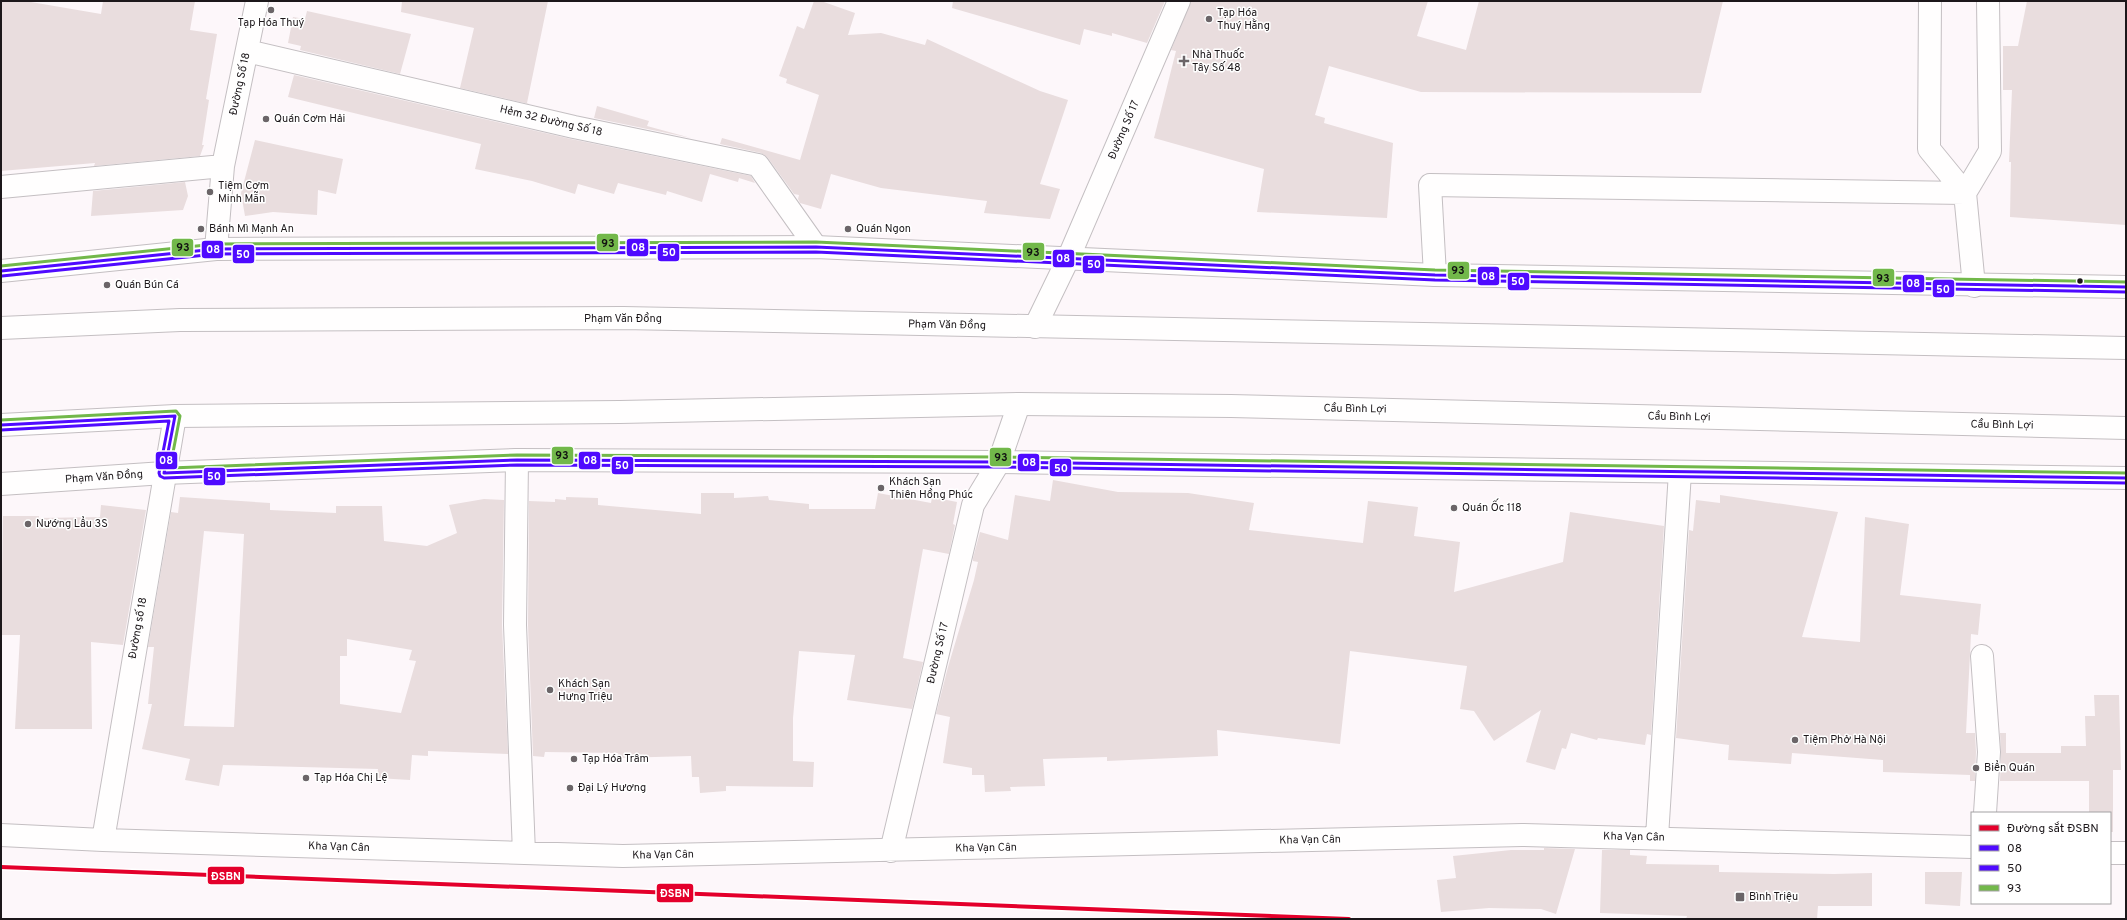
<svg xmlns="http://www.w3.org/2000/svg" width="2127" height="920" viewBox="0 0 2127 920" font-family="Overpass,sans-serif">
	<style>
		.building { fill: #e9ddde; fill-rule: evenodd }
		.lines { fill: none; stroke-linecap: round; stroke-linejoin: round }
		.minor-casing { stroke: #c4bfc2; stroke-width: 24 }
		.major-casing { stroke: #c4bfc2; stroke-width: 24 }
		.highway-casing { stroke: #c4bfc2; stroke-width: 24 }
		.minor { stroke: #fffefe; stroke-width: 22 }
		.major { stroke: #fffefe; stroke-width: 22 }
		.highway { stroke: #fffefe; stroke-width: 22 }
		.bus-1-casing { stroke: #fff; stroke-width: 6 }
		.bus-2-casing { stroke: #fff; stroke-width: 6 }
		.bus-3-casing { stroke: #fff; stroke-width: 6 }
		.bus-1 { stroke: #4f0aff; stroke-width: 3 }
		.bus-2 { stroke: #4f0aff; stroke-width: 3 }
		.bus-3 { stroke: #72b84a; stroke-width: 3 }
		.rail-1-casing { stroke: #fff; stroke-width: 7 }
		.rail-1 { stroke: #e4002b; stroke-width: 4 }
		.poi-dot { fill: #6b6568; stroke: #fff; stroke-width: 1.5 }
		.bus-dot { fill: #1c171a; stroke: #fff; stroke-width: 1.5 }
		.labels { text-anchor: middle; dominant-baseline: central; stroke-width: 3; stroke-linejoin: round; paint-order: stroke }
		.poi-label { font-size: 11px; fill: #1c171a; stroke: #fff; text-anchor: start }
		.street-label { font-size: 11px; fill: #1c171a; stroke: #fff }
		.line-badge { stroke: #fff; stroke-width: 1.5 }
		.badge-label { font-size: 11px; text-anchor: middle; font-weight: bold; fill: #fff }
		.pale-badge-label { font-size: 11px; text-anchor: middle; font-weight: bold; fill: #111 }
	</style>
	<rect width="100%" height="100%" fill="#fdf7fa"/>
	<path class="building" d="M1,1H25L101,14L103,1H195L190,30L217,34L206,99L209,100L202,145H204L200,156L94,166L95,163L1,171Z
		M402,1H548L527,103L529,104L460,88L474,28L401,12Z
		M814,1H821L855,13L848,35L881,33L925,45L927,39L1040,91L1068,100L1040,184L1060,189L1050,219L984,213L987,201L881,188L831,174L821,209L800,203L798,199L799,195L794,194L768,158L761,153L720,144L722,138L800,160L819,95L786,83L787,79L779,76L797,26L804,29Z
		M953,1H1165L1147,43L1112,33V36L1084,29L1080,45L952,8Z
		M1191,1H1428L1417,36L1466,50L1479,1H1723L1701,93L1421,92L1329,66L1315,115L1325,118L1324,123L1393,143L1387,218L1257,212L1264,169L1154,138L1176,51L1171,50Z
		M2027,1H2126V225L2010,217L2011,162H2009L2012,90H2003V46H2018Z
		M307,11L411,34L400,74L300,50L301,46L288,43L293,17L305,19Z
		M294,75L571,139L751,176L755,183L739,178L738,182L710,174L702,202L667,191L666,195L618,183L614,194L578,184L575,194L532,181L475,169L481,144L288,97Z
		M597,106L649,121L647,126L691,138L594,118Z
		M255,140L343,159L336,194L318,190L317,215L273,212L245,216L241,193Z
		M185,182L188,196L183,210L91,216L93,191Z
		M1053,480L1118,492L1188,493L1254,503L1249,530L1363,543L1368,501L1418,507L1414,536L1460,542L1454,592L1563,562L1570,512L1664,526L1651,735L1647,734L1645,745L1598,738L1597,740L1571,733L1566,749L1562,748L1555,770L1526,762L1541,710L1494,741L1474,711L1460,709L1467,666L1350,651L1340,744L1217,730L1218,756L1107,761V757L1043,759L1045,786L1010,787L1011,791L985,792L984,775H972V768L943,763L950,717L936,714L948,667L974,580L978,562L973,561V558L980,532L1008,540L1015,495L1050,501Z
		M701,493H734V498L768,496L769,500L809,504V509H875L878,493L931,503L932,497L957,502L953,524L955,525L949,554L923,549L903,658L923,662L912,709L847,700L855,655L799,651L793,718V761L814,762L813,787L726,786V791L700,793L699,777H692L691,756L619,758L618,753L545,752L544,757L533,756L528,625L529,501L555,502V499L566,500V497L598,498V505L701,514Z
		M1720,495L1838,512L1802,637L1860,642L1865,517L1909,524L1900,595L1981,604L1978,635L1971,634L1966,733H1975L1976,752L1975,781H1970V775L1883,772V760L1792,753L1791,764L1728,760L1729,745L1676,738L1689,530L1693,531L1696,500L1720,503Z
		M180,497L270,503V510L336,513V506H382L384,541L427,546L457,533L449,505L484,499L504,500L502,625L508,754L428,751V756L412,755L410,780L377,778L378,769L223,765L219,786L185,780L190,759L142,749L152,704H148L154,647H148L171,512L178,513ZM204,531L244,534L234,727L184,726ZM347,639L412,650L409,660L416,661L401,713L340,704V656H347Z
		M101,505L146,510L123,645L91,642L92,729H15L20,635H1L3,516H39V518L100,517Z
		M2094,695H2119L2121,770H2113V832H2110V813H2089V781H2000L2001,753L2000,733H2006V753H2061V746H2086L2085,716H2095Z
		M1544,848L1575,849L1556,914L1541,909L1489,908L1441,912L1437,880L1456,878L1453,856L1511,850H1544Z
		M1602,850H1630V855L1647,856L1646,864L1719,865V872L1834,874L1872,873V906H1818L1817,919H1686L1687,916L1600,913Z
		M1925,872H1962L1960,906L1925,904Z"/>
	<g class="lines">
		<defs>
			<path id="minor" d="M1930,1L1929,149L1965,193L1974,286
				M247,51L574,127L758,165L816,247
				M1,187L223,166
				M1965,193L1990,151L1988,1
				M216,249L223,166L257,1
				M1068,259L1179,1
				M1435,275L1430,185L1965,193
				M517,460L515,625L524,853
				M1982,656L1989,752L1985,813
				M1,835L103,840L623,856L1522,835L1972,847
				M1657,837L1680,472
				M103,840L175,416
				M891,851L973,505L999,462
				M2110,853H2126"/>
			<path id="major" d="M1,271L216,249L816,247L1435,275L2126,287
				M1035,327L1068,259
				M999,462L1019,404
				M1,484L164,473L517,460L999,462L2126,478"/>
			<path id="highway" d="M1,328L180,320L623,318L2126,348
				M1,425L175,416L620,412L1019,404L1231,406L2126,428"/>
		</defs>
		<use href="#minor" class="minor-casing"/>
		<use href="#major" class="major-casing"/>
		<use href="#highway" class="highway-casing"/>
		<use href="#minor" class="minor"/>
		<use href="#major" class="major"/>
		<use href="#highway" class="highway"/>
		<defs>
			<path id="bus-1" d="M1,271L216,249L816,247L1435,275L2126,287
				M1,425L175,416L164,473L517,460L999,462L2126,478"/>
			<path id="bus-2" d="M2,276L216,254L816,252L1435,280L2126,292
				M1,430L169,421L159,473L160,476L164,478L517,465L999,467L2126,483"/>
			<path id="bus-3" d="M1,266L216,244L816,242L1435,270L2126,282
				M1,420L176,411L180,416L170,468L517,455L999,457L2126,473"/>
		</defs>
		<use href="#bus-1" class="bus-1-casing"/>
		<use href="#bus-2" class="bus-2-casing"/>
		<use href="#bus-3" class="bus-3-casing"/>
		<use href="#bus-1" class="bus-1"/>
		<use href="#bus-2" class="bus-2"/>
		<use href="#bus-3" class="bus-3"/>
		<defs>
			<path id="rail-1" d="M1,867L1349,919"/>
		</defs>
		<use href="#rail-1" class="rail-1-casing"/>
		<use href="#rail-1" class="rail-1"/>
	</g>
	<g class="poi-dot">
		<circle cx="271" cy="10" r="4"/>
		<circle cx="1209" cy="19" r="4"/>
		<path d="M1182 55h4v4h4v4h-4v4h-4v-4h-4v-4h4z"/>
		<circle cx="266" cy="119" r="4"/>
		<circle cx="210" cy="192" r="4"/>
		<circle cx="201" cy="229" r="4"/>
		<circle cx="848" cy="229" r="4"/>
		<circle cx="107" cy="285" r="4"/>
		<circle cx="881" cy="488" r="4"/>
		<circle cx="1454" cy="508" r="4"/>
		<circle cx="28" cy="524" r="4"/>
		<circle cx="550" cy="690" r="4"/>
		<circle cx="1795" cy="740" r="4"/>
		<circle cx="574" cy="759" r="4"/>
		<circle cx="1976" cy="768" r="4"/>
		<circle cx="306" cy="778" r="4"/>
		<circle cx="570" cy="788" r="4"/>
		<rect x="1735" y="892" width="10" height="10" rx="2"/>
	</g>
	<circle class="bus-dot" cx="2080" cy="281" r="3.5"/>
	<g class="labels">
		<g class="poi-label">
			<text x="1217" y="13">Tạp Hóa<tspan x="1217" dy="13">Thuý Hằng</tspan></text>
			<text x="271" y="23" text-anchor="middle">Tạp Hóa Thuý</text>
			<text x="1192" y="55">Nhà Thuốc<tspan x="1192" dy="13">Tây Số 48</tspan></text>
			<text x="274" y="119">Quán Cơm Hải</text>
			<text x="218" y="186">Tiệm Cơm<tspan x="218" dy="13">Minh Mẫn</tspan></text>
			<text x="209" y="229">Bánh Mì Mạnh An</text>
			<text x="856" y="229">Quán Ngon</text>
			<text x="115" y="285">Quán Bún Cá</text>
			<text x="889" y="482">Khách Sạn<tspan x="889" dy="13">Thiên Hồng Phúc</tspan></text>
			<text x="1462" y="508">Quán Ốc 118</text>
			<text x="36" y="524">Nướng Lẩu 3S</text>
			<text x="558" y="684">Khách Sạn<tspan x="558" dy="13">Hưng Triệu</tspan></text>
			<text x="1803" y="740">Tiệm Phở Hà Nội</text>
			<text x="582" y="759">Tạp Hóa Trâm</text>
			<text x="1984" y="768">Biển Quán</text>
			<text x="314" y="778">Tạp Hóa Chị Lệ</text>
			<text x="578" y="788">Đại Lý Hương</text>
			<text x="1749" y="897">Bình Triệu</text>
		</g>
		<g class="street-label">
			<text transform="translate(240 84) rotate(-78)">Đường Số 18</text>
			<text transform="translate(551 121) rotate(13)">Hẻm 32 Đường Số 18</text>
			<text transform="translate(1124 130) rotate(-67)">Đường Số 17</text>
			<text x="623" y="319">Phạm Văn Đồng</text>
			<text transform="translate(947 325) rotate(1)">Phạm Văn Đồng</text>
			<text transform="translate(1355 409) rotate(1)">Cầu Bình Lợi</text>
			<text transform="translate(1679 417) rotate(1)">Cầu Bình Lợi</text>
			<text transform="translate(2002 425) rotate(1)">Cầu Bình Lợi</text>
			<text transform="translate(104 477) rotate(-4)">Phạm Văn Đồng</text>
			<text transform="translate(138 628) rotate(-80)">Đường số 18</text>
			<text transform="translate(938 653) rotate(-77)">Đường Số 17</text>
			<text transform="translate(1634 837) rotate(1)">Kha Vạn Cân</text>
			<text transform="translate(1310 840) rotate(-1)">Kha Vạn Cân</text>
			<text transform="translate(339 847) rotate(2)">Kha Vạn Cân</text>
			<text transform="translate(986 848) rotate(-1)">Kha Vạn Cân</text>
			<text transform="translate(663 855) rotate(-1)">Kha Vạn Cân</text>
		</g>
	</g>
	<g class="line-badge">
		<rect x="596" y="233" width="23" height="19" rx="4" fill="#72b84a"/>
		<rect x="171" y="238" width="23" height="19" rx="4" fill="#72b84a"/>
		<rect x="626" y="238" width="23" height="19" rx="4" fill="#4f0aff"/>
		<rect x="201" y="240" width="23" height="19" rx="4" fill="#4f0aff"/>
		<rect x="1022" y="242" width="23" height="19" rx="4" fill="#72b84a"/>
		<rect x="657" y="243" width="23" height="19" rx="4" fill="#4f0aff"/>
		<rect x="232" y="244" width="23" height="20" rx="4" fill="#4f0aff"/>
		<rect x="1052" y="249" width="23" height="19" rx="4" fill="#4f0aff"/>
		<rect x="1082" y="255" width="23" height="19" rx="4" fill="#4f0aff"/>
		<rect x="1447" y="261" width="23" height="19" rx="4" fill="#72b84a"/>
		<rect x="1477" y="266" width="23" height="20" rx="4" fill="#4f0aff"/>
		<rect x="1872" y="268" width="23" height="19" rx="4" fill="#72b84a"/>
		<rect x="1507" y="272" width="23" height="19" rx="4" fill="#4f0aff"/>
		<rect x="1902" y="274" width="23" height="19" rx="4" fill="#4f0aff"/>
		<rect x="1932" y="279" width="23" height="19" rx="4" fill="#4f0aff"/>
		<rect x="551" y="446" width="23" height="19" rx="4" fill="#72b84a"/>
		<rect x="989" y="447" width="23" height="20" rx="4" fill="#72b84a"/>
		<rect x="578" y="451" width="23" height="19" rx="4" fill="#4f0aff"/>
		<rect x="155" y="451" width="23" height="19" rx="4" fill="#4f0aff"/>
		<rect x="1017" y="453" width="23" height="19" rx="4" fill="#4f0aff"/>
		<rect x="611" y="456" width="23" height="19" rx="4" fill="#4f0aff"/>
		<rect x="1049" y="458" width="23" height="19" rx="4" fill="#4f0aff"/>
		<rect x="203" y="467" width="23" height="19" rx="4" fill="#4f0aff"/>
		<rect x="207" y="866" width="38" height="19" rx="4" fill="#e4002b"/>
		<rect x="656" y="883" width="38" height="20" rx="4" fill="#e4002b"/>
	</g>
	<g class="badge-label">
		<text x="638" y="251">08</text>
		<text x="213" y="253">08</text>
		<text x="669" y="256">50</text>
		<text x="243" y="258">50</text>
		<text x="1063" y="262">08</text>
		<text x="1094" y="268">50</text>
		<text x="1488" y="280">08</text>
		<text x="1518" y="285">50</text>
		<text x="1913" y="287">08</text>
		<text x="1943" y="293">50</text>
		<text x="590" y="464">08</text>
		<text x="166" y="464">08</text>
		<text x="1029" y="466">08</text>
		<text x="622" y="469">50</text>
		<text x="1061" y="472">50</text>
		<text x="214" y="480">50</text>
		<text x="226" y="880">ĐSBN</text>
		<text x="675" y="897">ĐSBN</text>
	</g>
	<g class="pale-badge-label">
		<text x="608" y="247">93</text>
		<text x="183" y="251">93</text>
		<text x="1033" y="256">93</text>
		<text x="1458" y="274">93</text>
		<text x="1883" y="282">93</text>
		<text x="562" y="459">93</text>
		<text x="1001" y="461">93</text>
	</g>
	<rect width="2127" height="920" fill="none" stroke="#1c171a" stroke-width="4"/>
	<rect x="1971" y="812" width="140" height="92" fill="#ffffff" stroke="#a4a2a3"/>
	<rect x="1979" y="825" width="20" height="6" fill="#e4002b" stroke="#a4a2a3"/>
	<text x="2007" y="832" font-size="12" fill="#1c171a">Đường sắt ĐSBN</text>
	<rect x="1979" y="845" width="20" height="6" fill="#4f0aff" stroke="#a4a2a3"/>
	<text x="2007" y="852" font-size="12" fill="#1c171a">08</text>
	<rect x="1979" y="865" width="20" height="6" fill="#4f0aff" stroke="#a4a2a3"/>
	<text x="2007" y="872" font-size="12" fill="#1c171a">50</text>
	<rect x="1979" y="885" width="20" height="6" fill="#72b84a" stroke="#a4a2a3"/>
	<text x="2007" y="892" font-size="12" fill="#1c171a">93</text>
</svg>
